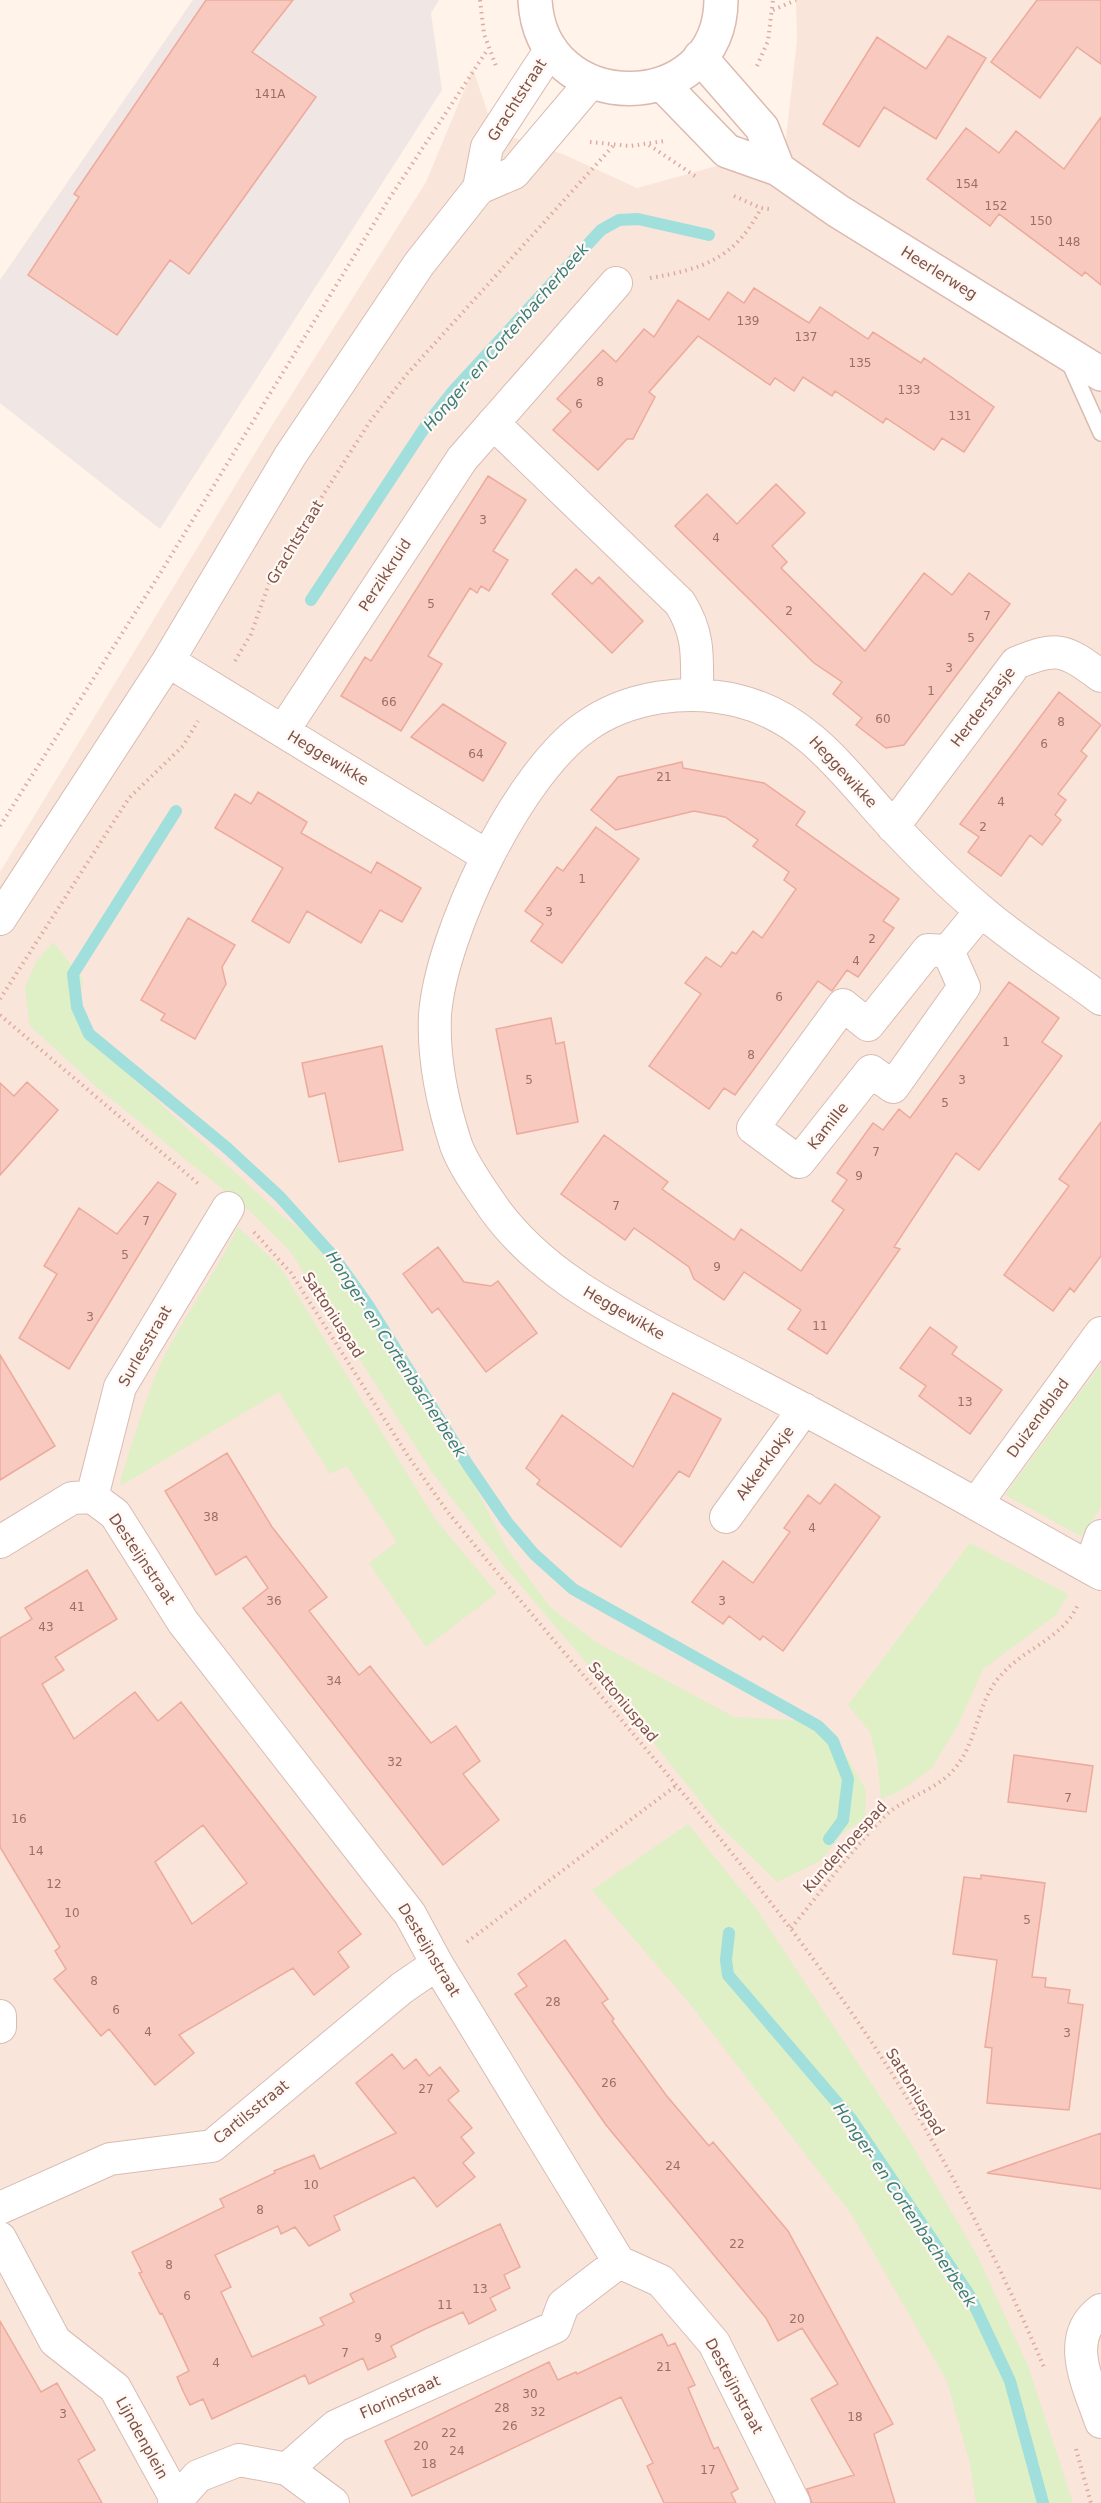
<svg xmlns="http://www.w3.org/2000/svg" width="1101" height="2503" viewBox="0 0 1101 2503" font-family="'DejaVu Sans',sans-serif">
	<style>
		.residential { fill: #fae5da }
		.industrial { fill: #f0e6e3 }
		.green { fill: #dfefc6 }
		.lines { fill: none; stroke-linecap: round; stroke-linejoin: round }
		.stream { stroke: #a0dfdc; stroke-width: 12 }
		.building { fill: #f8c9be; stroke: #edaa9c; stroke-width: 1.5; fill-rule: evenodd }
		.service-casing { stroke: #d8bcb2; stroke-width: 18 }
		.minor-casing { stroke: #d8bcb2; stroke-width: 34 }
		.secondary-casing { stroke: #dcbaaf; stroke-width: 36 }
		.path { stroke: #deaba0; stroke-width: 4; stroke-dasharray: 1.5 4.5; stroke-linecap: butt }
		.service { stroke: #fff; stroke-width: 15 }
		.minor { stroke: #fff; stroke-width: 32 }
		.secondary { stroke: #fff; stroke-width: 33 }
		.labels { text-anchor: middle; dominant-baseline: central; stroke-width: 4.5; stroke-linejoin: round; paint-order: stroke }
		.number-label { font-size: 12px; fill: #9c6f66 }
		.street-label { font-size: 15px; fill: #7e5149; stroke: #fff8f3 }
		.water-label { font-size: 16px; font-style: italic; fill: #377d7a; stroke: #fff8f3 }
	</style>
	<rect width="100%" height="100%" fill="#fff3ea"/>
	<path class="residential" d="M796,0H1101V2503H0V872L266,435L426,182L473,69L494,131L565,155L637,188L785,147L797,40Z"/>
	<path class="industrial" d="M193,0H439L431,13L442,90L160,529L0,403V280Z"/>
	<path class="green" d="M53,942L83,979L77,1008L99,1047L281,1215L307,1235L385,1326L457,1451L506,1547L551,1608L599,1644L734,1717L815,1721L837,1740L866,1790L865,1818L842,1834L820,1861L777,1882L720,1826L640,1726L499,1560L432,1472L290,1251L253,1214L99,1089L30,1026L25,988L36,962Z
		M238,1227L280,1267L435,1519L497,1593L426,1647L369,1563L397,1542L347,1466L330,1474L279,1392L122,1485L120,1482C133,1441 149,1384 169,1347C191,1306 218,1269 238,1227Z
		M1101,1364V1508L1081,1536L1005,1495Z
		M970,1543L1068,1594L1056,1615L983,1669L958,1725L931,1769L900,1791L881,1799L877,1759L870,1732L848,1705Z
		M688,1824L755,1907L914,2148L978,2257L1028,2366L1073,2503H976L970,2464L947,2381L852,2215L690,2004L592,1890Z"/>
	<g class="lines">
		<path class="stream" d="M311,600L427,424L454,390L601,230L619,220L638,219L709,235
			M176,811L73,974L77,1007L89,1034L227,1148L280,1197L334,1257L368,1305L468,1465L507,1522L534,1554L573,1589L818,1726L833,1741L848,1779L843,1820L829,1839
			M729,1933L726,1960L728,1975L852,2120L970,2296L1010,2381L1043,2503"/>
	</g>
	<path class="building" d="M206,0H293L252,52L316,97L189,274L170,260L117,335L28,275L79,197L74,194Z
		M1037,0H1101V64L1077,47L1040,98L991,62Z
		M948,36L986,58L936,139L884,107L859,147L823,124L877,37L926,69Z
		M1101,117V285L1085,272L1082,276L999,214L990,226L927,179L966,128L999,153L1016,131L1064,169Z
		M754,288L809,323L820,307L868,339L873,332L921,363L924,358L994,407L964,452L942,438L934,450L886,418L883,423L835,391L832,396L803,377L794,391L775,378L770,385L698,336L649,392L655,397L633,439H627L598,470L553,430L571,411L557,399L603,350L616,362L644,329L654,337L678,300L709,320L728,292L744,303Z
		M488,476L526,500L493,551L508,560L489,591L481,586L477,593L470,588L428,656L442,664L401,731L341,696L365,657L371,661Z
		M776,484L805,513L772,546L787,562L781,568L865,651L924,573L952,595L969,573L1010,604L904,745L886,748L856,725L862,718L833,694L842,682L814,663L675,526L707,494L737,524Z
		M576,569L592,584L599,577L643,621L612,653L552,594Z
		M1059,692L1101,725L1081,751L1087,756L1058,794L1066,800L1055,815L1061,820L1042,845L1030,835L1001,876L968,852L979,837L960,824Z
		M443,704L506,743L483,781L411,737Z
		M682,762L683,768L764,783L805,812L796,825L899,899L883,921L894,928L858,977L847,970L832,991L818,981L735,1095L724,1088L709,1109L649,1066L701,994L685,983L706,957L721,967L732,952L736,954L753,931L762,938L796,889L784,880L789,872L753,846L758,840L725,817L694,811L616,830L591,810L618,777Z
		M258,792L307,822L301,833L371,873L377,862L421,888L402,922L380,910L361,943L307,911L289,943L252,921L283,868L215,828L235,794L251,804Z
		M596,827L639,859L562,963L531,941L543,924L525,911L557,867L563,871Z
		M188,918L235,945L222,967L226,984L195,1039L161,1020L165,1014L141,1000Z
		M1009,982L1059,1018L1042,1042L1062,1056L979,1170L956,1153L894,1247L900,1249L827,1354L788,1329L801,1310L744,1272L724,1300L694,1279L689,1267L634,1228L625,1240L561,1194L604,1135L668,1182L662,1189L734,1240L741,1229L801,1271L844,1210L832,1201L847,1180L837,1173L873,1123L883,1130L899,1109L910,1118Z
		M551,1018L556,1044L564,1042L578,1122L517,1134L496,1029Z
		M382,1046L403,1150L339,1162L325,1093L309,1097L302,1063Z
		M27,1082L58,1110L0,1175V1083L14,1096Z
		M1101,1122V1256L1074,1292L1070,1288L1053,1311L1004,1275L1069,1186L1059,1179Z
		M158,1182L176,1194L69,1369L19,1338L57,1274L44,1266L79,1208L117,1234Z
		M438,1247L464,1282L491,1286L498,1281L537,1333L486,1372L438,1308L432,1313L403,1274Z
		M930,1327L957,1347L952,1354L1002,1390L970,1434L919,1396L926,1386L900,1368Z
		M0,1355L55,1446L0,1480Z
		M673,1393L721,1419L689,1477L679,1471L621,1547L537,1484L540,1480L526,1468L562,1415L633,1467Z
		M227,1453L272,1527L327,1597L309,1611L359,1675L370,1666L431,1743L456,1726L480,1761L463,1774L499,1820L443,1865L243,1608L268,1588L246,1556L216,1575L165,1491Z
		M835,1484L880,1517L783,1651L763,1636L760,1640L729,1616L723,1624L692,1602L723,1561L753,1583L790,1532L784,1528L808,1495L820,1504Z
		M87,1570L117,1619L55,1657L64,1670L42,1684L74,1739L135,1692L158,1721L181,1702L361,1934L338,1952L349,1967L314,1995L293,1968L179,2035L194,2053L155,2085L109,2029L101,2036L54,1979L66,1969L55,1951L60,1947L0,1847V1638L32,1619L25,1608ZM203,1825L247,1883L192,1924L155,1862Z
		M1014,1755L1093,1766L1086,1812L1008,1802Z
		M981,1875L1045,1883L1032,1977L1046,1978L1045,1987L1070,1990L1068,2003L1083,2005L1069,2110L987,2103L992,2048L985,2047L997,1960L953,1954L964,1877L981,1879Z
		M565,1940L608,1999L602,2003L614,2019L612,2021L666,2095L709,2146L713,2142L788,2231L893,2424L874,2434L895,2503H812L807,2489L854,2475L811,2399L838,2384L802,2328L778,2341L766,2318L606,2125L515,1994L527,1986L518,1974Z
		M392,2054L404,2069L416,2059L429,2076L440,2067L459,2091L448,2100L472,2128L461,2137L474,2153L463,2163L475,2177L437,2207L414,2177L334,2216L340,2230L309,2246L295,2227L281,2234L278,2226L215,2255L231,2287L221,2292L252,2357L324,2325L320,2318L354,2302L350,2294L500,2224L520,2267L504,2275L510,2288L490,2298L496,2310L469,2324L463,2312L425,2329L391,2346L396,2357L368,2370L363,2358L309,2384L305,2375L212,2419L203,2399L190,2405L183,2391L177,2377L189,2371L162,2313L160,2314L139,2273L142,2272L132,2252L224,2207L220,2199L275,2173L274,2171L314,2155L320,2169L396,2133L356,2083Z
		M1101,2133V2189L987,2173Z
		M0,2321L41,2392L57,2383L78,2420L95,2450L78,2460L102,2503H0Z
		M662,2334L668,2346L675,2343L695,2385L688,2388L714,2449L718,2447L738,2489L731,2493L736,2503H664L647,2466L653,2463L621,2397L412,2496L385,2441L549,2362L558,2380L576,2372L577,2374Z"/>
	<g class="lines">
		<defs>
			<path id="service" d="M1069,362L1101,433"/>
			<path id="minor" d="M479,188L514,173L591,82
				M493,423L680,603C700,635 697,658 697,694
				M168,661L487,856
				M283,731L462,459L616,283
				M893,827L1016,663C1059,645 1065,650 1101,676
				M0,919L168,661L290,456L419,264L479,188L487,147L551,49
				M948,951L964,987L893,1087L871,1071L799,1162L753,1128L843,1005L868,1025L928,950L948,951L981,911
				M1101,999C1061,969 1017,942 979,909C948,883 918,853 890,823C845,774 808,718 739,701C689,688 628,696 585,727C518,774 441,933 435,1015C433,1057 443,1105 456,1145C464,1167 482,1191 495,1210C539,1270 604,1305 668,1339C713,1362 758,1385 803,1409C903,1462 1002,1519 1101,1574
				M92,1497L120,1387L228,1208
				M976,1504L1101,1333
				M726,1517L804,1409
				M0,1542L72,1498L92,1497L115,1514L183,1622L410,1914L437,1964L619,2262L661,2281L714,2343L794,2503
				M1090,1567L1101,1536
				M0,2016V2027
				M0,2208L110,2159L212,2146L402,1988L437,1964
				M0,2238L55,2341L115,2388L176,2499
				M1101,2310C1063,2338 1089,2386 1101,2422
				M287,2469L333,2503
				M174,2503L198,2476L239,2460L287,2469L336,2426L555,2327L563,2305L619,2262"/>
			<path id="secondary" d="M535,0C541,119 720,117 721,0
				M700,57L762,128L778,169
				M662,84L727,151L778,169L838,211L1101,374"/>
		</defs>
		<use href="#service" class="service-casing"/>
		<use href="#minor" class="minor-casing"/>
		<use href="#secondary" class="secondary-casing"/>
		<path class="path" d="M480,0L484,34L496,66
			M773,10L796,0
			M757,66L768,41L773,0
			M590,142L630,146L665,141
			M649,145L698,178
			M734,196L761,208L769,209
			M650,278C703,269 735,259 761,208
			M235,661L251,634L272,575L371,420L407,374L613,146
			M0,826L161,572L389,199L488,49
			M0,999L129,798L183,746L198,721
			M0,1015L201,1186
			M254,1232L291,1273L408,1456L447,1511C574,1670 714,1819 832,1985C917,2102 987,2234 1044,2367
			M791,1928C822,1891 851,1850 885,1816C906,1796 937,1791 956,1767C978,1740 977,1700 1002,1674C1025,1648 1065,1637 1078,1604
			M467,1942L677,1785
			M1076,2449L1091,2503"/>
		<use href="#service" class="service"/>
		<use href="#minor" class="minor"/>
		<use href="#secondary" class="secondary"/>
	</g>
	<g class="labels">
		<g class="number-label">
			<text x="270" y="94">141A</text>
			<text x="967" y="184">154</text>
			<text x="996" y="206">152</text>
			<text x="1041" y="221">150</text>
			<text x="1069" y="242">148</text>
			<text x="748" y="321">139</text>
			<text x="806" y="337">137</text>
			<text x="860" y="363">135</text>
			<text x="600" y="382">8</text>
			<text x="909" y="390">133</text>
			<text x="579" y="404">6</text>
			<text x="960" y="416">131</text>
			<text x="483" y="520">3</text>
			<text x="716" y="538">4</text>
			<text x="431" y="604">5</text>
			<text x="789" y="611">2</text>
			<text x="987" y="616">7</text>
			<text x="971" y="638">5</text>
			<text x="949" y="668">3</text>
			<text x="931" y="691">1</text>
			<text x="389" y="702">66</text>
			<text x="883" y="719">60</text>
			<text x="1061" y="722">8</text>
			<text x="1044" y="744">6</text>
			<text x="476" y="754">64</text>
			<text x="664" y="777">21</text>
			<text x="1001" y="802">4</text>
			<text x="983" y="827">2</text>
			<text x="582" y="879">1</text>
			<text x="549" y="912">3</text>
			<text x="872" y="939">2</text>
			<text x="856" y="961">4</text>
			<text x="779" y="997">6</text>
			<text x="1006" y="1042">1</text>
			<text x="751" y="1055">8</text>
			<text x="529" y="1080">5</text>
			<text x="962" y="1080">3</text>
			<text x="945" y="1103">5</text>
			<text x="876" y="1152">7</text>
			<text x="859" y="1176">9</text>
			<text x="616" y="1206">7</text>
			<text x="146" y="1221">7</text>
			<text x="125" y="1255">5</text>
			<text x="717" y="1267">9</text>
			<text x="90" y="1317">3</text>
			<text x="820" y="1326">11</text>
			<text x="965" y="1402">13</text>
			<text x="211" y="1517">38</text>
			<text x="812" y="1528">4</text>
			<text x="274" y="1601">36</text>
			<text x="722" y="1601">3</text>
			<text x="77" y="1607">41</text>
			<text x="46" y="1627">43</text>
			<text x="334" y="1681">34</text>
			<text x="395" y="1762">32</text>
			<text x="1068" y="1798">7</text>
			<text x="19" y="1819">16</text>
			<text x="36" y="1851">14</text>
			<text x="54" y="1884">12</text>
			<text x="72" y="1913">10</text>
			<text x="1027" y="1920">5</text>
			<text x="94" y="1981">8</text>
			<text x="553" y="2002">28</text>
			<text x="116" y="2010">6</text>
			<text x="148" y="2032">4</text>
			<text x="1067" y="2033">3</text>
			<text x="609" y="2083">26</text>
			<text x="426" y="2089">27</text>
			<text x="673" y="2166">24</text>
			<text x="311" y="2185">10</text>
			<text x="260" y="2210">8</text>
			<text x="737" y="2244">22</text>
			<text x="169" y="2265">8</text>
			<text x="480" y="2289">13</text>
			<text x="187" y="2296">6</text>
			<text x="445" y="2305">11</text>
			<text x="797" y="2319">20</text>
			<text x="378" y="2338">9</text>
			<text x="345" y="2353">7</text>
			<text x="216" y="2363">4</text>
			<text x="664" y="2367">21</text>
			<text x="530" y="2394">30</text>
			<text x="502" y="2408">28</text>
			<text x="538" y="2412">32</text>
			<text x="63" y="2414">3</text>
			<text x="855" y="2417">18</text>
			<text x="510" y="2426">26</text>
			<text x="449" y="2433">22</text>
			<text x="421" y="2446">20</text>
			<text x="457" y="2451">24</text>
			<text x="429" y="2464">18</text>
			<text x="708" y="2470">17</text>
		</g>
		<g class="street-label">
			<text transform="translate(517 100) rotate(-57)">Grachtstraat</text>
			<text transform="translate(939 273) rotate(32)">Heerlerweg</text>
			<text transform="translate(295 542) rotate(-59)">Grachtstraat</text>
			<text transform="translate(385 575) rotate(-57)">Perzikkruid</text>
			<text transform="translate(983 707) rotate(-53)">Herderstasje</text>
			<text transform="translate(328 758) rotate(31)">Heggewikke</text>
			<text transform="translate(843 772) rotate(47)">Heggewikke</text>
			<text transform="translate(828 1126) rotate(-52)">Kamille</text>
			<text transform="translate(624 1313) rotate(30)">Heggewikke</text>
			<text transform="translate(333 1315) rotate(57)">Sattoniuspad</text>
			<text transform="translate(145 1346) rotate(-60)">Surlesstraat</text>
			<text transform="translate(1038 1418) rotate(-54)">Duizendblad</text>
			<text transform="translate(765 1463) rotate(-54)">Akkerklokje</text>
			<text transform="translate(142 1559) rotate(56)">Desteijnstraat</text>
			<text transform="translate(623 1702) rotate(50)">Sattoniuspad</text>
			<text transform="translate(845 1847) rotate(-48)">Kunderhoespad</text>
			<text transform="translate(429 1950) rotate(59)">Desteijnstraat</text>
			<text transform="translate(915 2092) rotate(59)">Sattoniuspad</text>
			<text transform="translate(251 2112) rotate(-39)">Cartilsstraat</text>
			<text transform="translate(734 2386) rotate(62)">Desteijnstraat</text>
			<text transform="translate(400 2397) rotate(-24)">Florinstraat</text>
			<text transform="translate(142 2438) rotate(61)">Lijndenplein</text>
		</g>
		<g class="water-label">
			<text transform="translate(506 337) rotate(-49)">Honger- en Cortenbacherbeek</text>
			<text transform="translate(396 1354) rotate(57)">Honger- en Cortenbacherbeek</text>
			<text transform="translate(905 2205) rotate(56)">Honger- en Cortenbacherbeek</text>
		</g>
	</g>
</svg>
